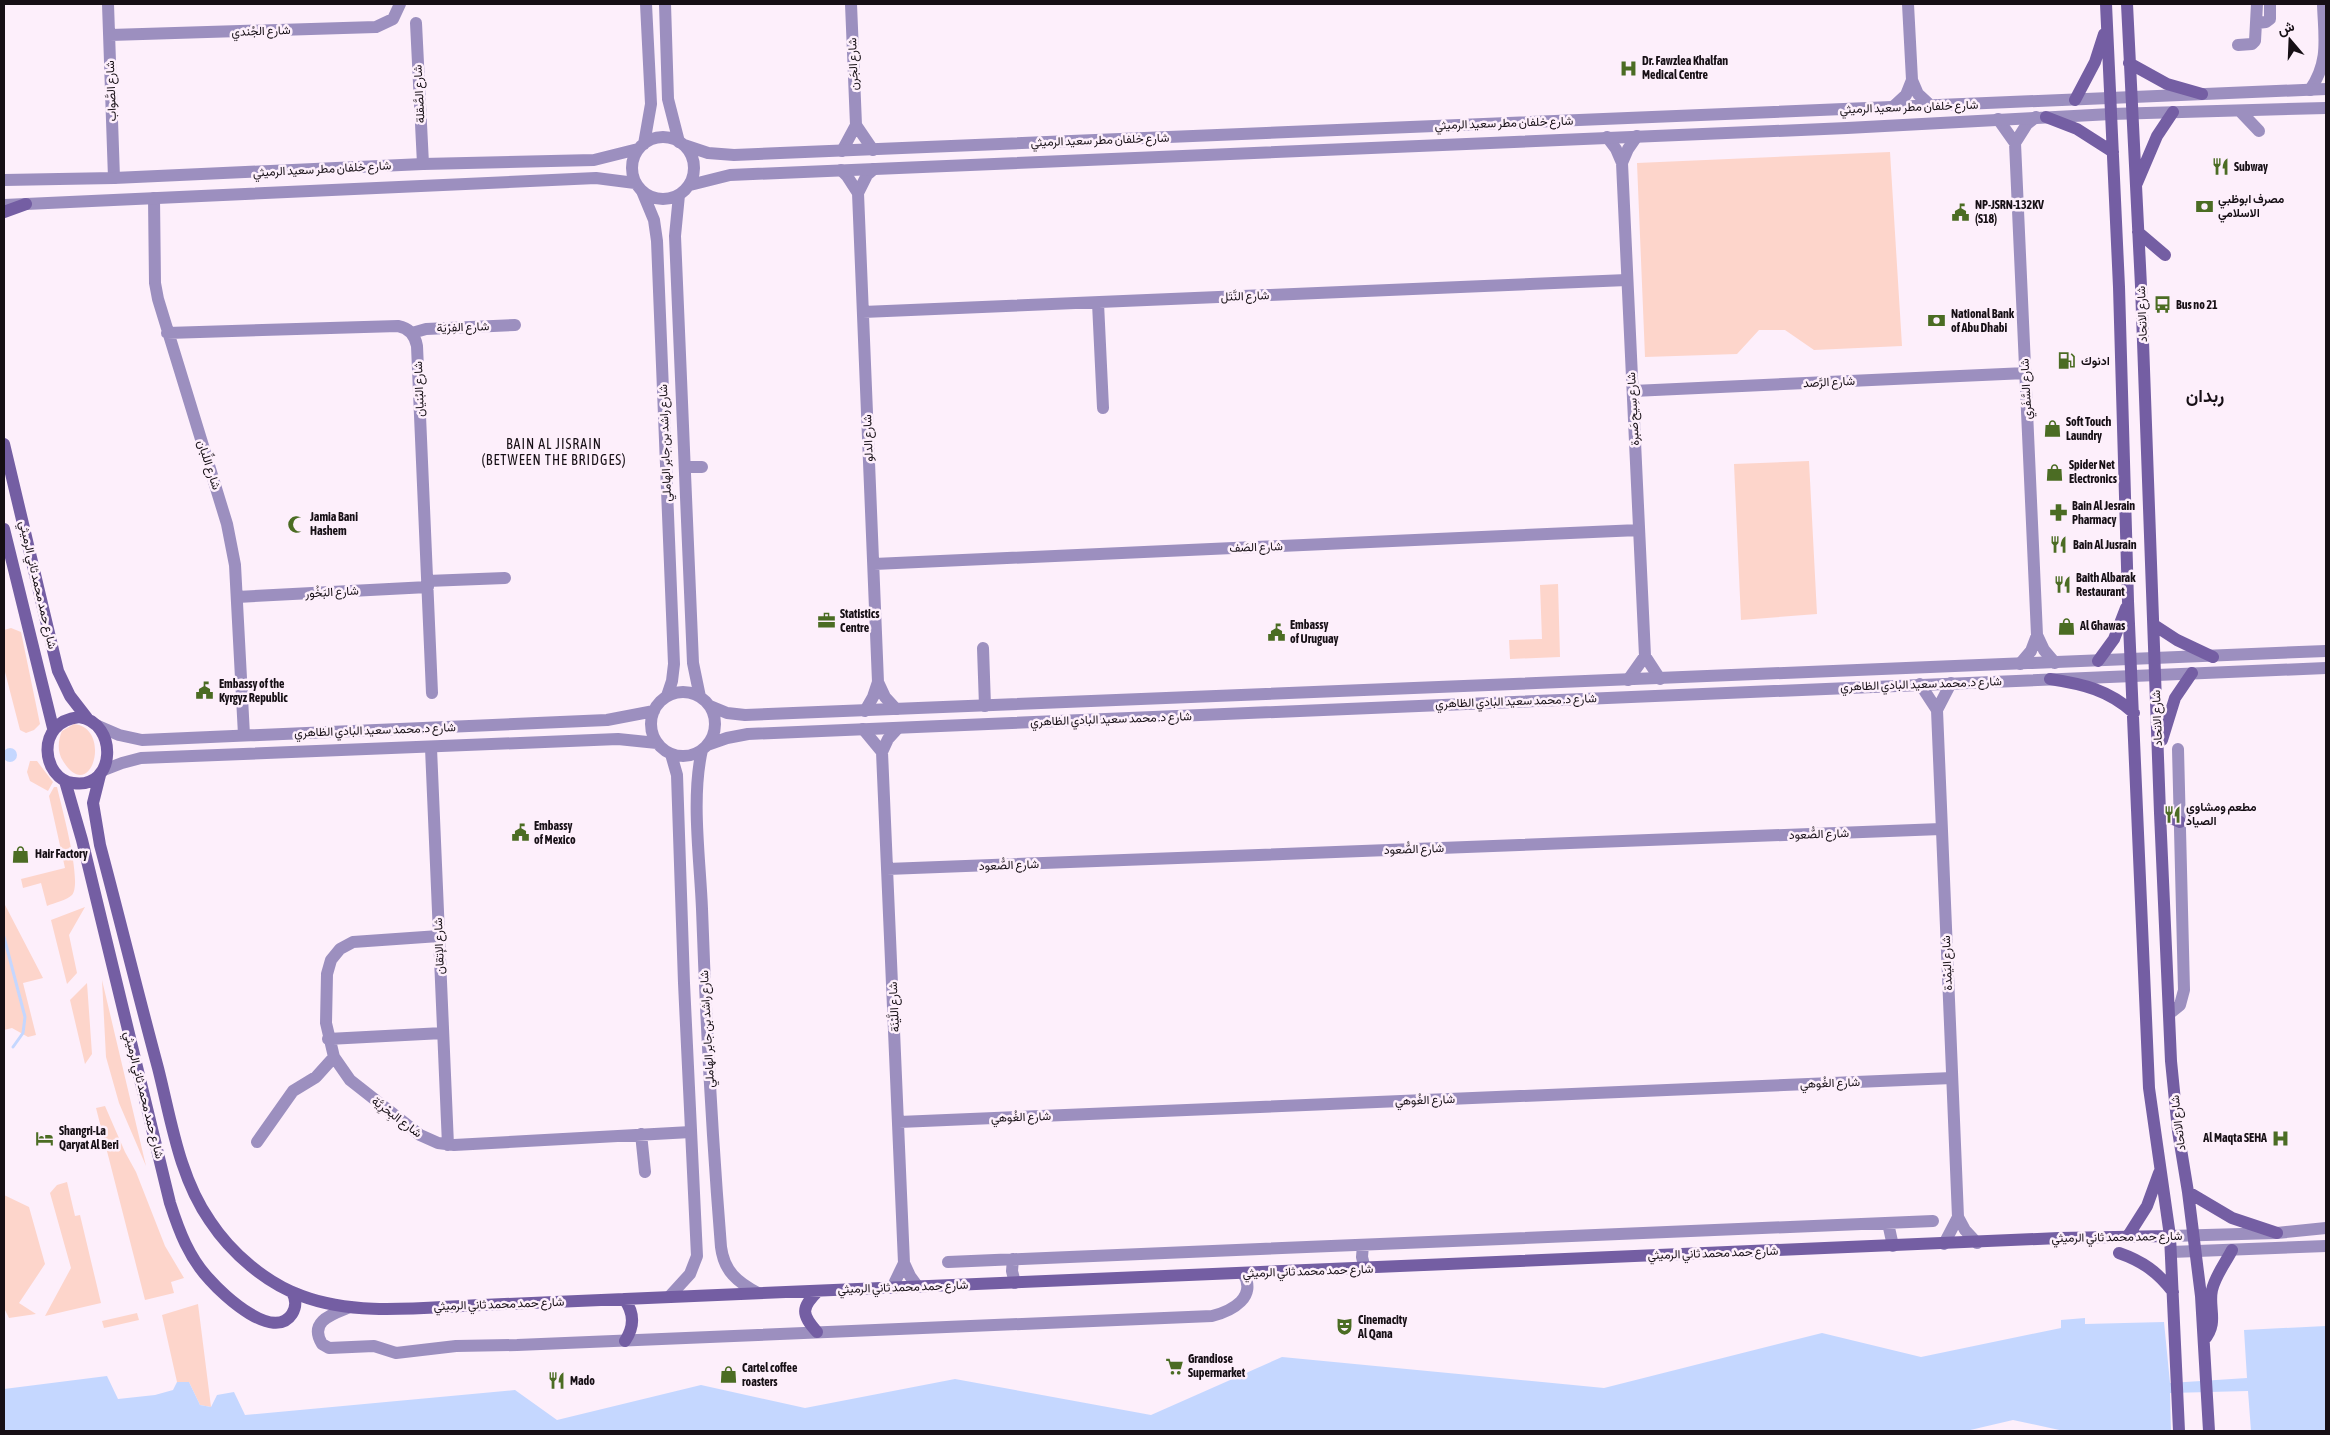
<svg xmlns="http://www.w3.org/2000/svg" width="2330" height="1435" viewBox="0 0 2330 1435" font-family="'Asap Condensed',Vazirmatn,sans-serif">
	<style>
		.green { fill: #fdd5cb }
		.water { fill: #c5d7ff }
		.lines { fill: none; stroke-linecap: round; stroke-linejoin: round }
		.stream { stroke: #c5d7ff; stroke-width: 3 }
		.minor { stroke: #9c8fbf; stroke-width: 12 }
		.tertiary { stroke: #9c8fbf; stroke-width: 12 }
		.secondary { stroke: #745ea3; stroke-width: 12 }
		.labels { text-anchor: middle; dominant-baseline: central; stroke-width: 5; stroke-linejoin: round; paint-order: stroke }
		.street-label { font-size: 12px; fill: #160f15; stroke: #fdeffb }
		.poi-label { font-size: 12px; font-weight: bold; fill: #160f15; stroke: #fdeffb; text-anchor: start }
		.neighbourhood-label { font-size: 14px; letter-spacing: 1px; fill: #160f15; stroke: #fdeffb }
		.district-label { font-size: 18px; font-weight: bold; fill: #160f15; stroke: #fdeffb }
	</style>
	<rect width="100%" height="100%" fill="#fdeffb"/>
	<path class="green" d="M1890,152L1902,346L1814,350L1785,330H1759L1737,354L1645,357L1637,163Z
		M1809,461L1817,614L1741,620L1734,464Z
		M1558,584L1560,657L1510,659L1509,640L1542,639L1540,585Z
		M11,628L21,632L40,724L34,730L26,733L20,730L4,668V630Z
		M74,724C113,728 91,806 63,761C57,752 58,740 62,731Z
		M30,761H37L53,782L48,791L30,781L27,772Z
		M54,787H57C61,805 83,883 72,895C67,900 54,903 47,906L41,883L23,888L21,879L65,868L49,796Z
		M4,903L43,978L23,983L36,1035L28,1037L12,1028L4,1030Z
		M85,907L69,935L77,973L67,984L51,920Z
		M102,980L146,1166L119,1103L106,1057Z
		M87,983L92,1054L85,1064L70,1000Z
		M105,1106L125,1152L136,1172L165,1246L184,1278L171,1282L174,1293L145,1300L96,1108Z
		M67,1182L75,1216L80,1215L101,1303L45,1316L71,1268L50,1193L57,1185Z
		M4,1195L29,1207L45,1264L19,1303L36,1314L9,1318L4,1308Z
		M198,1304L211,1407L200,1405L189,1382H177L162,1315Z
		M137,1313L139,1320L104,1328L102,1321Z"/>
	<path class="water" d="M3 755a7 7 0 1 1 14 0a7 7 0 1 1-14 0Z
		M2085,1318V1324L2164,1322L2170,1383L2247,1378L2244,1330L2326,1326V1431H2251L2248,1391L2170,1393L2171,1431H2064L2013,1420L1966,1431H4V1389L107,1376L118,1399L155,1395L173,1390L177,1382H189L200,1405L211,1407L217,1395L234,1392L245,1415L515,1390L557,1420L701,1385L805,1408L955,1379L1151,1415L1282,1357L1604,1388L1822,1333L1921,1357L2061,1328V1320Z"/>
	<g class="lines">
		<path class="stream" d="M4,937L25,1017L23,1033L13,1047"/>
		<path class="minor" d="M108,4L114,178
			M851,4L856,125L873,150
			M1908,4L1912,80L1918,94L1931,106
			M416,23L423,164
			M2257,23L2266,22L2270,19V4
			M110,35L376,27L393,19L400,4
			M2238,45L2252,44L2255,41L2257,4
			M2310,90C2330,61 2324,37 2323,4
			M1893,107L1906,95L1912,80
			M1998,119L2015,143L2037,635L2044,650L2055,663
			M1607,137L1616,149L1622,163L1645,656L1660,679
			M2015,143L2027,124L2036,117
			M842,151L856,125
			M1622,163L1628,149L1637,136
			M874,169L867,175L858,193L878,682L885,697L896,709
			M841,170L847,176L858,193
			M154,198L155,283L158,299L227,524L235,565L244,735
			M1098,303L1103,408
			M863,312L1627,280
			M167,333L398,326C409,328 415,335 417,346L432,693
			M412,333L426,329L515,325
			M1633,391L2026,373
			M874,564L1639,530
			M427,581L505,578
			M237,597L428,587
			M983,648L985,706
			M2020,664L2031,651L2037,635
			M1628,680L1645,656
			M1920,684L1937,710L1958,1217L1944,1244
			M1937,710L1951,683
			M865,711L873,697L878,682
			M898,728L888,739L882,752L904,1263L910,1276L918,1287
			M863,729L882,752
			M431,748L448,1145
			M887,869L1941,829
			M439,936L353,942L340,949L331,960L327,974L326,1023L334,1057L350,1080L420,1135L438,1143L454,1145L691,1132
			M2169,1014L2180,1005L2184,990L2178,749
			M328,1039L443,1033
			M899,1122L1952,1078
			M641,1134L645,1172
			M257,1142L293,1091L316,1077L334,1057
			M1958,1217L1965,1230L1977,1243
			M1888,1223L1893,1246
			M1363,1245L1362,1257L1365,1269
			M1013,1259L1012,1271L1015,1283
			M948,1262L1933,1221
			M892,1288L904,1263
			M350,1307C333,1314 308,1321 322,1344L329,1348L374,1346L396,1353L456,1346L517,1345L1212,1316C1232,1311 1258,1297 1243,1273"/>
		<path class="tertiary" d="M665,4L668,99L679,142
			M2240,111L2259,131
			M632 168a31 31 0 1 1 62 0a31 31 0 1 1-62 0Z
			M644,144L651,104L646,4
			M684,145L708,153L734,155L2326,89
			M4,180L114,178L423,164L594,160L638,149
			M690,185L730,175L1847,128L2111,114L2326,108
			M642,191L654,220L657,241L674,664L672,681L667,696
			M679,195L675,236L693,663L700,697
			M4,205L596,178L635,183
			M685,467H702
			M651 724a32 32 0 1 1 64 0a32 32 0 1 1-64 0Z
			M710,706L727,713L745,715L2326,651
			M98,726L119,735L142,740L607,720L654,711
			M707,745L727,738L748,734L2326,668
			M702,750C691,798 700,859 702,909C706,1022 712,1135 721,1247C724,1271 737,1282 758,1293
			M104,770L122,763L141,758L618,739L657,743
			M2170,1236L2277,1233L2326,1228
			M2171,1252L2326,1246
			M669,1297L690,1274L697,1256L684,983L677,775L671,754"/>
		<path class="secondary" d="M2106,4L2119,287L2128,601L2149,1088L2170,1236L2179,1431
			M2127,4L2141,286L2160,813L2171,1061L2178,1131L2188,1192L2201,1296L2209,1431
			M2129,63L2167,84L2202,94
			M2075,100L2095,62L2104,34
			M2046,117L2077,129L2113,152
			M2137,183L2157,136L2173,112
			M4,212L26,204
			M2138,232L2165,255
			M4,444L58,671L70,696L87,718
			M4,529L53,728
			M2154,625L2177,640L2213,657
			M2098,661L2114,639L2126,608
			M2050,679C2083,684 2109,690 2134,713
			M79,717C118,722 117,790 73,783C42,779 34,722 79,717Z
			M2162,740L2175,698L2192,673
			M100,775L93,803L100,845C120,920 138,994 158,1068C171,1119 179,1177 210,1221C231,1253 266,1283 302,1296C358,1317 424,1307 482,1305L2059,1238L2170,1236
			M65,781L82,840L170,1203C179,1231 189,1258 210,1280C224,1296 274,1342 292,1314C297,1306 296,1299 292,1292
			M2160,813L2180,822
			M2188,1192L2232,1218L2277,1233
			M2128,1236L2147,1206L2159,1173
			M2119,1253C2142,1261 2158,1272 2173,1292
			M624,1299C634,1312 635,1326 625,1341
			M817,1332C801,1314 801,1308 818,1291
			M2204,1340C2219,1323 2208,1308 2212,1290C2215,1276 2226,1262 2232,1250"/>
	</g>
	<defs>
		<symbol id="hospital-bare" viewBox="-9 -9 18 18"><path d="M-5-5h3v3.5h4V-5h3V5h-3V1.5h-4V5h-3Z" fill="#4b6c23" stroke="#fdeffb" stroke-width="2.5" paint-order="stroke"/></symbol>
		<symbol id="restaurant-bare" viewBox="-9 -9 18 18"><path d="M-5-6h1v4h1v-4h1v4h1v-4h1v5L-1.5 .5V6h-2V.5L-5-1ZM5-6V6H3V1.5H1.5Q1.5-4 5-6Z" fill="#4b6c23" stroke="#fdeffb" stroke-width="2.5" paint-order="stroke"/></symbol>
		<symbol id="bank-bare" viewBox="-9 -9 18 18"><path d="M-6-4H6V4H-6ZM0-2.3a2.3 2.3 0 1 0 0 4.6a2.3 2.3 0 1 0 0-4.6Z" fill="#4b6c23" stroke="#fdeffb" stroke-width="2.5" paint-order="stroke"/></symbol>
		<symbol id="civic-bare" viewBox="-9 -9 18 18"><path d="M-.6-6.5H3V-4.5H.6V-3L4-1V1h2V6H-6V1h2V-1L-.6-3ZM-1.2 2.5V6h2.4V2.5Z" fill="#4b6c23" stroke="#fdeffb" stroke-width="2.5" paint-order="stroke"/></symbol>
		<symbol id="bus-bare" viewBox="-9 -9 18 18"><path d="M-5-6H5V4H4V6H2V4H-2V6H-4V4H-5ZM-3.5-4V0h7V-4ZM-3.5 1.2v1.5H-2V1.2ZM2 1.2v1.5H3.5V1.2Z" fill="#4b6c23" stroke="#fdeffb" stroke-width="2.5" paint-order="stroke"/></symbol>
		<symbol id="fuel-bare" viewBox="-9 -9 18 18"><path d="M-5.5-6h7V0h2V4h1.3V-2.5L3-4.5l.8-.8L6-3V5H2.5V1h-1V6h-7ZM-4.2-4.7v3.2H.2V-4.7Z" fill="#4b6c23" stroke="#fdeffb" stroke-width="2.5" paint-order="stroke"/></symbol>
		<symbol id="shop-bare" viewBox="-9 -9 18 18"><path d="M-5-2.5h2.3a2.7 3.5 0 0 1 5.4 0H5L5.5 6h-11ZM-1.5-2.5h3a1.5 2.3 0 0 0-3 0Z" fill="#4b6c23" stroke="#fdeffb" stroke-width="2.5" paint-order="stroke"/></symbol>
		<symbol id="pharmacy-bare" viewBox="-9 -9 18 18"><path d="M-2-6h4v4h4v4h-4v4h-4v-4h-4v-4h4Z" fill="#4b6c23" stroke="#fdeffb" stroke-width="2.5" paint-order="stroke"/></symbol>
		<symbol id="mosque-bare" viewBox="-9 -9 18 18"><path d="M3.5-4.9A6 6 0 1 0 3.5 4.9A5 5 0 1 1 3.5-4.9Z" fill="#4b6c23" stroke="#fdeffb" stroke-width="2.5" paint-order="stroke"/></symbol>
		<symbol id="office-bare" viewBox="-9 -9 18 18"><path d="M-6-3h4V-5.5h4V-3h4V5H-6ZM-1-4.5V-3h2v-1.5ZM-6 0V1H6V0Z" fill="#4b6c23" stroke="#fdeffb" stroke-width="2.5" paint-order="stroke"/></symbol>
		<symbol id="hotel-bare" viewBox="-9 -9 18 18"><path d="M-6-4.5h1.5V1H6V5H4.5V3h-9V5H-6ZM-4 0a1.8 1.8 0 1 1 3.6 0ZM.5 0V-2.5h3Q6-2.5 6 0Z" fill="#4b6c23" stroke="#fdeffb" stroke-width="2.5" paint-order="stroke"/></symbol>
		<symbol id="theatre-bare" viewBox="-9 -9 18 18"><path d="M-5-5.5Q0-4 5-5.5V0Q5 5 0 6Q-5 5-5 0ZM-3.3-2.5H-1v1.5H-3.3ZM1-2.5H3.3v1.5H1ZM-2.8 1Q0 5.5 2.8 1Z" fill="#4b6c23" stroke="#fdeffb" stroke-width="2.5" paint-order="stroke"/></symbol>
		<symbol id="supermarket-bare" viewBox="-9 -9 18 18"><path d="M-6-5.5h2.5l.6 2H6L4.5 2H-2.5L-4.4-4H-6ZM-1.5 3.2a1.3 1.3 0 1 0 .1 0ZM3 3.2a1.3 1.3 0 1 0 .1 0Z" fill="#4b6c23" stroke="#fdeffb" stroke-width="2.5" paint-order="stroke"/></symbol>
	</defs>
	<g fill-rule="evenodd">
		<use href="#hospital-bare" x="1616" y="56" width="25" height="25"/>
		<use href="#restaurant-bare" x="2208" y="154" width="25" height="25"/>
		<use href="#bank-bare" x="2192" y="194" width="25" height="25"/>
		<use href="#civic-bare" x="1948" y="200" width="25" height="25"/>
		<use href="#bus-bare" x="2150" y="292" width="25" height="25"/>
		<use href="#bank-bare" x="1924" y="308" width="25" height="25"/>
		<use href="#fuel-bare" x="2054" y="348" width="25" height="25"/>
		<use href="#shop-bare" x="2040" y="416" width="25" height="25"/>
		<use href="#shop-bare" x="2042" y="460" width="25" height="25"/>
		<use href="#pharmacy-bare" x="2046" y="500" width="25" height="25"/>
		<use href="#mosque-bare" x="284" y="512" width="25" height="25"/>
		<use href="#restaurant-bare" x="2046" y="532" width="25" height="25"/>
		<use href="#restaurant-bare" x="2050" y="572" width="25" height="25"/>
		<use href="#office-bare" x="814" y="608" width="25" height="25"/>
		<use href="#shop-bare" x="2054" y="614" width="25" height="25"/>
		<use href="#civic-bare" x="1264" y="620" width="25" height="25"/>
		<use href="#civic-bare" x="192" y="678" width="25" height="25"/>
		<use href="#restaurant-bare" x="2160" y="802" width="25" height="25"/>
		<use href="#civic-bare" x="508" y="820" width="25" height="25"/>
		<use href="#shop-bare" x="8" y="842" width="25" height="25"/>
		<use href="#hotel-bare" x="32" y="1126" width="25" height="25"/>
		<use href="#hospital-bare" x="2268" y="1126" width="25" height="25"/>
		<use href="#theatre-bare" x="1332" y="1314" width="25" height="25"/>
		<use href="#supermarket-bare" x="1162" y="1354" width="25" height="25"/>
		<use href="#shop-bare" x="716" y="1362" width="25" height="25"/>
		<use href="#restaurant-bare" x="544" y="1368" width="25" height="25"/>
	</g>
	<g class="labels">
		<g class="street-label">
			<text transform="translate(261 31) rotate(-2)">شارع الجُندي</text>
			<text transform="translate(853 64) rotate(-92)">شارع الجَرن</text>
			<text transform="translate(111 91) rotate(-92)">شارع الصَّواب</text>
			<text transform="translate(419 94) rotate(-93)">شارع الصَّقلة</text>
			<text transform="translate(1909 107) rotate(-2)">شارع خلفان مطر سعيد الرميثي</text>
			<text transform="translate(1504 123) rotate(-2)">شارع خلفان مطر سعيد الرميثي</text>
			<text transform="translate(1100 140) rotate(-2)">شارع خلفان مطر سعيد الرميثي</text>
			<text transform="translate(322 169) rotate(-3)">شارع خلفان مطر سعيد الرميثي</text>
			<text transform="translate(1245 296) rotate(-2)">شارع النَّتَل</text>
			<text transform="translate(2142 314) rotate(-92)">شارع الاتحاد</text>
			<text transform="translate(463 327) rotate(-2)">شارع الفِرْيَة</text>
			<text transform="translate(1829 382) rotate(-3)">شارع الرَّصد</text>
			<text transform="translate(419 389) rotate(-92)">شارع البُنيان</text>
			<text transform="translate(2026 389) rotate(-93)">شارع السَّفَري</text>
			<text transform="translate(1633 409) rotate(-93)">شارع سِيح صَبرة</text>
			<text transform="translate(868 438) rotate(-92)">شارع الدلو</text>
			<text transform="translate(665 443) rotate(-92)">شارع راشد بن جابر الهاملي</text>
			<text transform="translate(209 465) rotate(72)">شارع اللِّبان</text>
			<text transform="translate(1256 547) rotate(-2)">شارع الصَف</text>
			<text transform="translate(38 585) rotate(77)">شارع حمد محمد ثاني الرميثي</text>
			<text transform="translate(332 592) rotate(-3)">شارع البَخُور</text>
			<text transform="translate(1921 684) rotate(-2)">شارع د. محمد سعيد البادي الظاهري</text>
			<text transform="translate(1516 701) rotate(-2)">شارع د. محمد سعيد البادي الظاهري</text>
			<text transform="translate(2157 718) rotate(-92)">شارع الاتحاد</text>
			<text transform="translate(1111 719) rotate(-2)">شارع د. محمد سعيد البادي الظاهري</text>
			<text transform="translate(375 730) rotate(-2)">شارع د. محمد سعيد البادي الظاهري</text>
			<text transform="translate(1819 834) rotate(-2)">شارع الصُّعود</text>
			<text transform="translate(1414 849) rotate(-2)">شارع الصُّعود</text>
			<text transform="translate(1009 865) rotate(-2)">شارع الصُّعود</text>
			<text transform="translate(439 946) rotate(-92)">شارع الإتقان</text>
			<text transform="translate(1947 963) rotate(-92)">شارع اليَمْدة</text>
			<text transform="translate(894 1007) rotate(-93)">شارع اللَّيْنَة</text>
			<text transform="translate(707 1029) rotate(-93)">شارع راشد بن جابر الهاملي</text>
			<text transform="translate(1830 1083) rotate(-2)">شارع الغُوهي</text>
			<text transform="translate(144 1095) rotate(76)">شارع حمد محمد ثاني الرميثي</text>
			<text transform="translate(1425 1100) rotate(-2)">شارع الغُوهي</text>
			<text transform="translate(397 1117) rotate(37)">شارع البِحْرِيَّة</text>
			<text transform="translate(1021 1117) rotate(-2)">شارع الغُوهي</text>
			<text transform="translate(2178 1123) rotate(-97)">شارع الاتحاد</text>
			<text transform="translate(2117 1237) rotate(-1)">شارع حمد محمد ثاني الرميثي</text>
			<text transform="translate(1713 1253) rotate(-2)">شارع حمد محمد ثاني الرميثي</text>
			<text transform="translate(1308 1271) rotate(-2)">شارع حمد محمد ثاني الرميثي</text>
			<text transform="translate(903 1287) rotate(-2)">شارع حمد محمد ثاني الرميثي</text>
			<text transform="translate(499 1304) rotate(-2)">شارع حمد محمد ثاني الرميثي</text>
		</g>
		<g class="poi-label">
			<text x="1642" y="61">Dr. Fawzlea Khalfan<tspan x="1642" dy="14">Medical Centre</tspan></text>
			<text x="2234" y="167">Subway</text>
			<text x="2218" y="199">مصرف ابوظبي<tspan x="2218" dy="14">الاسلامي</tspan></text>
			<text x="1975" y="205">NP-JSRN-132KV<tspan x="1975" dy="14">(S18)</tspan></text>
			<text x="2176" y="305">Bus no 21</text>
			<text x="1951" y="314">National Bank<tspan x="1951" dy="14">of Abu Dhabi</tspan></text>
			<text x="2081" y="361">ادنوك</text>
			<text x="2066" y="422">Soft Touch<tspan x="2066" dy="14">Laundry</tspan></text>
			<text x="2069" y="465">Spider Net<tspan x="2069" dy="14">Electronics</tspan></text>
			<text x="2072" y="506">Bain Al Jesrain<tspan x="2072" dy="14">Pharmacy</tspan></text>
			<text x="310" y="517">Jamia Bani<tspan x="310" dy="14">Hashem</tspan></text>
			<text x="2073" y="545">Bain Al Jusrain</text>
			<text x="2076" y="578">Baith Albarak<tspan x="2076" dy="14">Restaurant</tspan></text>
			<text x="840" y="614">Statistics<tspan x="840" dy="14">Centre</tspan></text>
			<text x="1290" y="625">Embassy<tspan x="1290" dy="14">of Uruguay</tspan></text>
			<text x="2080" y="626">Al Ghawas</text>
			<text x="219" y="684">Embassy of the<tspan x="219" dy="14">Kyrgyz Republic</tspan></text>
			<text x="2186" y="807">مطعم ومشاوي<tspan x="2186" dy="14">الصياد</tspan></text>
			<text x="534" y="826">Embassy<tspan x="534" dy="14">of Mexico</tspan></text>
			<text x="35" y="854">Hair Factory</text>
			<text x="59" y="1131">Shangri-La<tspan x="59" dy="14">Qaryat Al Beri</tspan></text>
			<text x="2267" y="1138" text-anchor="end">Al Maqta SEHA</text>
			<text x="1358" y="1320">Cinemacity<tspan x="1358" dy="14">Al Qana</tspan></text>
			<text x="1188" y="1359">Grandiose<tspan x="1188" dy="14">Supermarket</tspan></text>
			<text x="742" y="1368">Cartel coffee<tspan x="742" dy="14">roasters</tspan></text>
			<text x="570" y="1381">Mado</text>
		</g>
		<g class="neighbourhood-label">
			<text x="554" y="444">BAIN AL JISRAIN<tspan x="554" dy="16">(BETWEEN THE BRIDGES)</tspan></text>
		</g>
		<g class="district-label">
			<text x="2205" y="395">ربدان</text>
		</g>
	</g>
	<rect width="2330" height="1435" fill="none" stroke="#160f15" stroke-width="10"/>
	<g transform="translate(2290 40) rotate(341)" stroke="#fdeffb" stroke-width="4" paint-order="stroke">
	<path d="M0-4L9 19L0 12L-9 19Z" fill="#160f15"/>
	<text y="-8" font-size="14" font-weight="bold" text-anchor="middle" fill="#160f15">ش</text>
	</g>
</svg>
